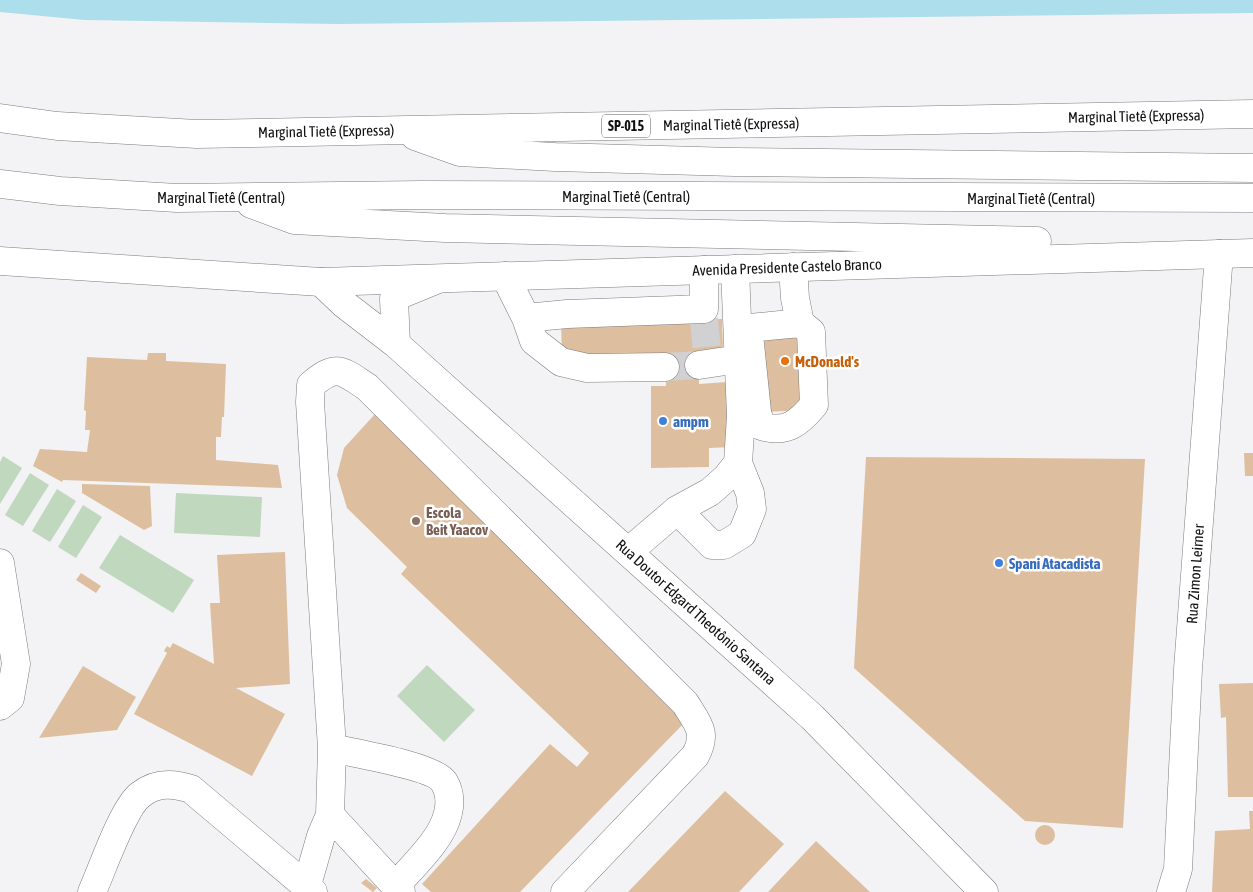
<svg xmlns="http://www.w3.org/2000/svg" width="1253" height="892" viewBox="0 0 1253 892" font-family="'Asap Condensed',sans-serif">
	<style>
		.green { fill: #bfd8be }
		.water { fill: #acdeeb }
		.building { fill: #ddbfa0 }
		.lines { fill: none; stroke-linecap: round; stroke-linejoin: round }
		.minor-tunnel { stroke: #d1d0d3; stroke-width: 28; stroke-dasharray: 28 14; stroke-linecap: butt }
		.minor-casing { stroke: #7c7b7e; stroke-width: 29 }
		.highway-casing { stroke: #7c7b7e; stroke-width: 29 }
		.minor { stroke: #fff; stroke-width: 28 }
		.highway { stroke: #fff; stroke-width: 28 }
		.food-dot { fill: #e8710a; stroke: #fff; stroke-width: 2 }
		.shop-dot { fill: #3f7fe0; stroke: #fff; stroke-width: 2 }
		.education-dot { fill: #8d6e63; stroke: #fff; stroke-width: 2 }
		.labels { text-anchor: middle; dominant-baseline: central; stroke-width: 5; stroke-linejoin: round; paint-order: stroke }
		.shield { fill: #fff; stroke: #585858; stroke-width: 1 }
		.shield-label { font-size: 14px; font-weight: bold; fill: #101011 }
		.street-label { font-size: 15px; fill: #101011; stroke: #fff }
		.food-label { font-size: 15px; font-weight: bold; fill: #c56008; stroke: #fff; text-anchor: start }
		.shop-label { font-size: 15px; font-weight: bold; fill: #366cbe; stroke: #fff; text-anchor: start }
		.education-label { font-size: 15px; font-weight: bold; fill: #785e54; stroke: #fff; text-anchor: start }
	</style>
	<rect width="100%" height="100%" fill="#f3f2f5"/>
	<path class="green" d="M3,456L22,468L0,504V462Z
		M30,473L49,485L23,526L5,515Z
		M57,489L76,501L50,542L32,531Z
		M176,493L262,497L260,537L174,533Z
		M83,505L102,517L76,558L58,547Z
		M120,535L194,580L173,613L99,568Z
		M427,665L475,710L444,742L397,696Z"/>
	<path class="water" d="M0,0H1253V13L338,24L85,20L0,12Z"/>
	<path class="building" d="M722,319L723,351L698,353L699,384L727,382L731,447L709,448V467L651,468V386H666L665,353L562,356L561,323Z
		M800,336L805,410L765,412L761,338Z
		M148,353H166V361L226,364L224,417H222L221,437H216V460L278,465L282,488L63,480L62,482L33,466L40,449L87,452L90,430H85L86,411L84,410L87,357L147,360Z
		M375,414L686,721L520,892H431L422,884L550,744L577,767L589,753L401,574L407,567L347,508L337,475L344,448Z
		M1244,453H1253V476H1245Z
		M866,457L1145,459L1123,828L1025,821L854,668Z
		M82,484L150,486L152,526L144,530L82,493Z
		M285,552L290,684L236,688L285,714L252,776L134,714L167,653L164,651L167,646L170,648L173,643L214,664L210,603H220L217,555Z
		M81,573L101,586L96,593L76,580Z
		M83,666L136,697L117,730L39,738Z
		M1253,683V797H1228L1226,717L1221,718L1219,684Z
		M725,791L784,844L739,892H628Z
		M1249,811H1253V892H1212L1215,831L1250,829Z
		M1035 835a10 10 0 1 1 20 0a10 10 0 1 1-20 0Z
		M816,841L870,892H768Z
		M366,879L377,888L373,892L361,883Z"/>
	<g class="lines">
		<path class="minor-tunnel" d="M704,319L707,352
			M665,367L699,365"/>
		<defs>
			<path id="minor" d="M793,267L795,298L800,323
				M505,276L526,318L567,314L704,309V270
				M321,282L344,304L396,344L812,717L984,892
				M526,318L534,341L561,362L587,368L665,367
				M800,323L811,332L814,405C799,423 786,434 761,426L757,412L750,344L739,329Z
				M396,344L394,299L399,295L438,279
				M699,365L739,359
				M677,510L712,545H724L742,534L752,509L750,493L738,463L741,416L735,269
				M628,552L677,510L710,492L727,477L738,463
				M0,563L16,664L10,698L0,706
				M332,748C353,753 434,766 444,782C456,802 446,826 433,843C422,858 408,872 395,886
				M330,815L401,892
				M92,892C102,870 123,808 140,795C156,782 173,783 191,789L313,892
				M305,892L321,836L330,815L332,748L310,402L311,385C337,363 341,370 367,387L685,703C698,724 708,733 695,756L565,892
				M1171,892L1178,869L1188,669L1219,254"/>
			<path id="highway" d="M0,118L57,126L197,134L1253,114
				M415,136L460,152L555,157L734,162L1253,168
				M0,184L60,191L177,198L422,195L1253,198
				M251,204L294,220L445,228L1037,241
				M0,261L321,282L1253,253"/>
		</defs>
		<use href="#minor" class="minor-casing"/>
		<use href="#highway" class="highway-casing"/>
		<use href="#minor" class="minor"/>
		<use href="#highway" class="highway"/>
	</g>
	<circle class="food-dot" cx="785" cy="361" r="5"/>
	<g class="shop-dot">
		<circle cx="663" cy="421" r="5"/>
		<circle cx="999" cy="563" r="5"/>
	</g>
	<circle class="education-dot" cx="416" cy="521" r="5"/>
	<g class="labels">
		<rect class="shield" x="602" y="114.5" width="48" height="23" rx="4"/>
		<g class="shield-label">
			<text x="626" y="126">SP-015</text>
		</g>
		<g class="street-label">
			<text transform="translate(1136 116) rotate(-1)">Marginal Tietê (Expressa)</text>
			<text transform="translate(731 124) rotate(-1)">Marginal Tietê (Expressa)</text>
			<text transform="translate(326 131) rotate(-1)">Marginal Tietê (Expressa)</text>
			<text x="626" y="196">Marginal Tietê (Central)</text>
			<text x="221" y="197">Marginal Tietê (Central)</text>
			<text x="1031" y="198">Marginal Tietê (Central)</text>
			<text transform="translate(787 267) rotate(-2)">Avenida Presidente Castelo Branco</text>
			<text transform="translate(1195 574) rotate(-86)">Rua Zimon Leirner</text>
			<text transform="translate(696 612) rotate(42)">Rua Doutor Edgard Theotônio Santana</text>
		</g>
		<g class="food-label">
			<text x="795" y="361">McDonald's</text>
		</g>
		<g class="shop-label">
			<text x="673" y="421">ampm</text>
			<text x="1009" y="563">Spani Atacadista</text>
		</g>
		<g class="education-label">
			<text x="426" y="512">Escola<tspan x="426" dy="17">Beit Yaacov</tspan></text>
		</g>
	</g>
</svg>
